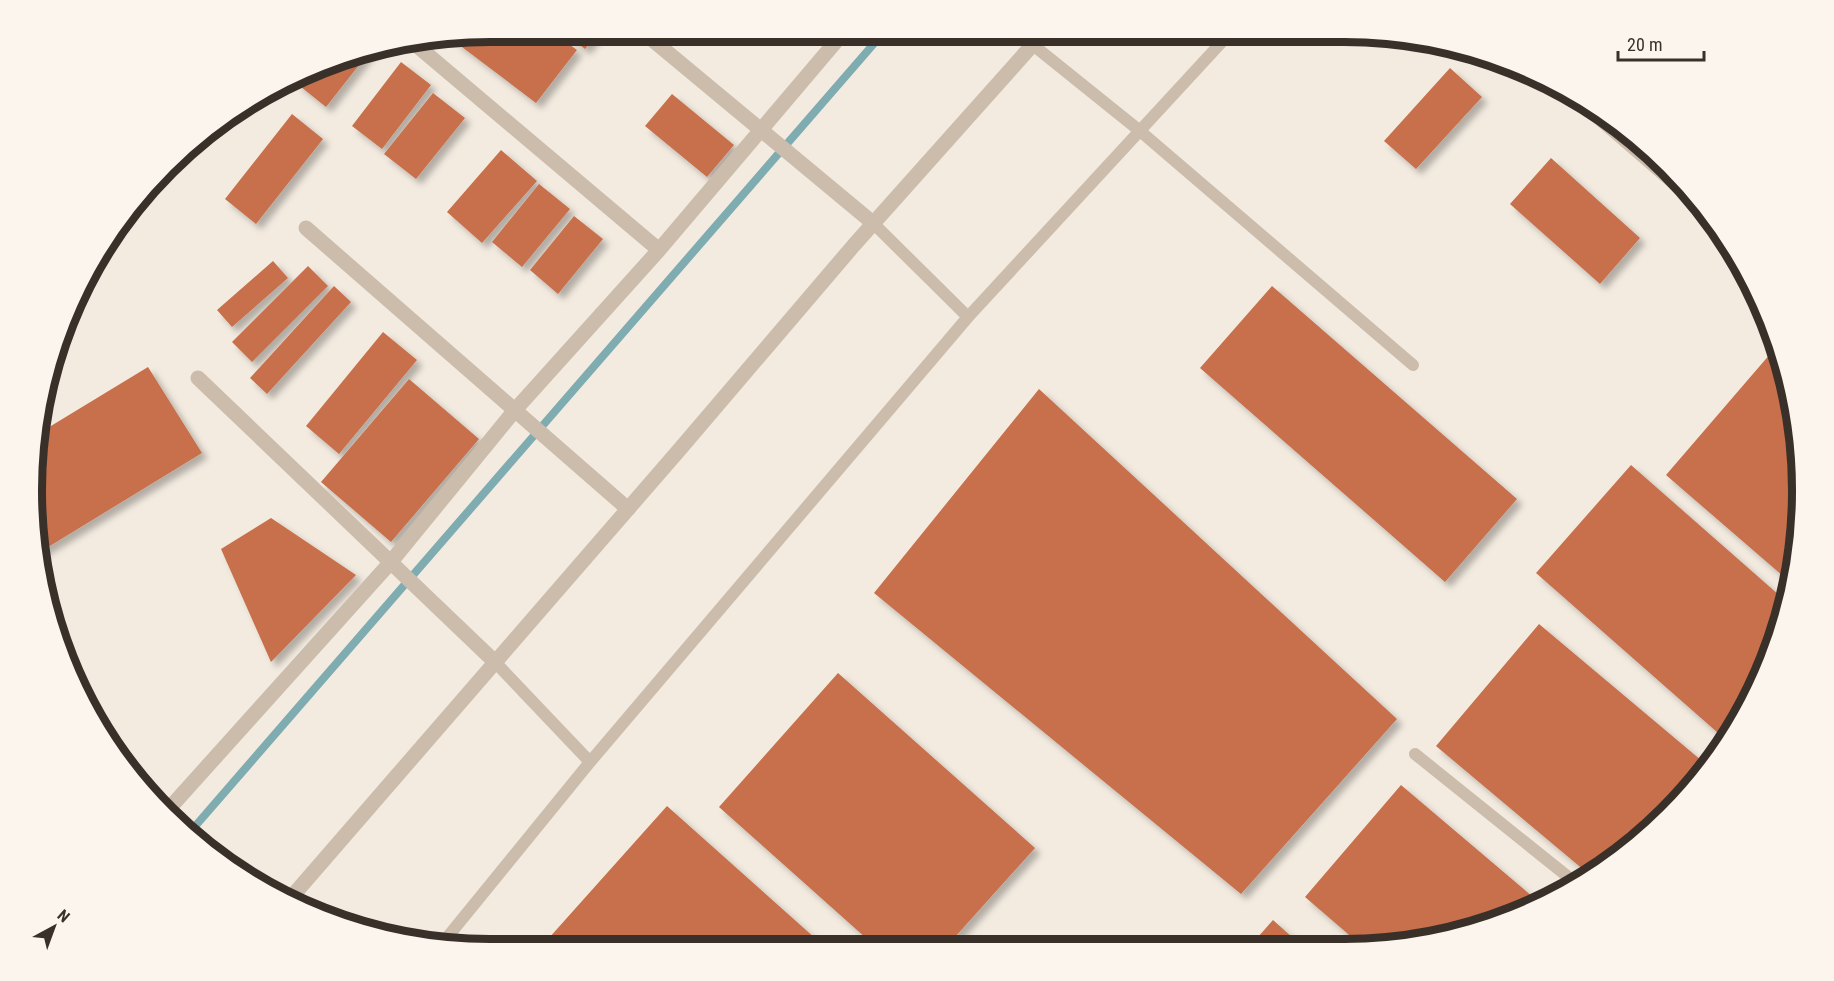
<svg xmlns="http://www.w3.org/2000/svg" width="1834" height="981" viewBox="0 0 1834 981" font-family="'Roboto Condensed',sans-serif">
	<style>
		.lines { fill: none; stroke-linecap: round; stroke-linejoin: round }
		.stream { stroke: #7eacb1; stroke-width: 8 }
		.building { fill: #c7704b; filter: url(#shadow) }
		.service { stroke: #ccbcab; stroke-width: 12 }
		.minor { stroke: #ccbcab; stroke-width: 15 }
		.tertiary { stroke: #ccbcab; stroke-width: 15 }
		.rim { fill: none; stroke: #3a302a; stroke-width: 8 }
	</style>
	<defs>
		<filter id="shadow"><feDropShadow dx="5.5" dy="5.5" stdDeviation="3" flood-color="#0004"/></filter>
	</defs>
	<rect width="100%" height="100%" fill="#f3ebe0"/>
	<g class="lines">
		<path class="stream" d="M191,831L884,32"/>
	</g>
	<path class="building" d="M491,31L552,32L577,50L536,103L454,41L457,37Z
		M563,32H599L585,49Z
		M370,51L326,107L296,83L299,79L343,56Z
		M401,62L431,85L382,149L352,126Z
		M1450,68L1482,97L1416,169L1384,141Z
		M433,93L465,118L416,179L384,154Z
		M672,94L734,145L707,177L645,126Z
		M292,114L323,139L256,224L225,199Z
		M501,150L537,181L482,243L447,212Z
		M1551,158L1640,238L1600,284L1510,204Z
		M539,184L570,209L522,267L492,242Z
		M574,216L603,239L558,294L530,270Z
		M273,261L288,278L232,327L217,310Z
		M308,266L328,286L252,362L232,342Z
		M334,286L351,302L267,394L250,378Z
		M1272,286L1517,499L1445,582L1200,368Z
		M383,332L417,360L339,454L306,426Z
		M1777,346L1787,371L1801,460L1799,550L1791,583L1666,475Z
		M148,367L202,453L40,552L33,521L41,432Z
		M409,379L479,439L391,542L321,482Z
		M1039,389L1397,719L1241,894L874,593Z
		M1631,465L1787,602L1778,638L1741,720L1726,740L1536,573Z
		M271,518L356,575L271,662L221,549Z
		M1539,624L1708,766L1688,793L1599,872L1591,876L1436,746Z
		M838,673L1035,848L946,947H876L719,807Z
		M1401,785L1540,903L1519,915L1403,946H1362L1305,897Z
		M667,806L825,947L540,948Z
		M1273,920L1302,946H1250Z"/>
	<g class="lines">
		<path class="service" d="M1033,45L1140,131L1413,365
			M1565,90L1712,217
			M873,223L968,317
			M495,662L590,762
			M1415,754L1577,884
			M441,945L590,762L968,317L1231,32"/>
		<path class="minor" d="M643,32L873,223
			M415,44L659,250
			M306,228L628,509
			M198,378L495,662
			M167,811L390,563L515,410L659,250L844,32"/>
		<path class="tertiary" d="M289,900L680,449L854,245L1044,32"/>
	</g>
	<path d="M0 0H1834V981H0ZM490 42H1344A448 448 0 0 1 1792 490V491A448 448 0 0 1 1344 939H490A448 448 0 0 1 42 491V490A448 448 0 0 1 490 42Z" fill="#fbf5ed" fill-rule="evenodd"/>
	<path class="rim" d="M490 42H1344A448 448 0 0 1 1792 490V491A448 448 0 0 1 1344 939H490A448 448 0 0 1 42 491V490A448 448 0 0 1 490 42Z"/>
	<g transform="translate(54 927) rotate(41)" stroke="#fbf5ed" stroke-width="4.5" paint-order="stroke">
	<path d="M0-4.5L10 22L0 15L-10 22Z" fill="#3a302a"/>
	<text y="-9" font-size="16" font-weight="bold" text-anchor="middle" fill="#3a302a">N</text>
	</g>
	<path d="M1618 51v9h86v-9" fill="none" stroke="#3a302a" stroke-width="3"/>
	<text x="1627" y="51" font-size="18" fill="#3a302a" stroke="#fbf5ed" stroke-width="4.5" paint-order="stroke">20 m</text>
</svg>
